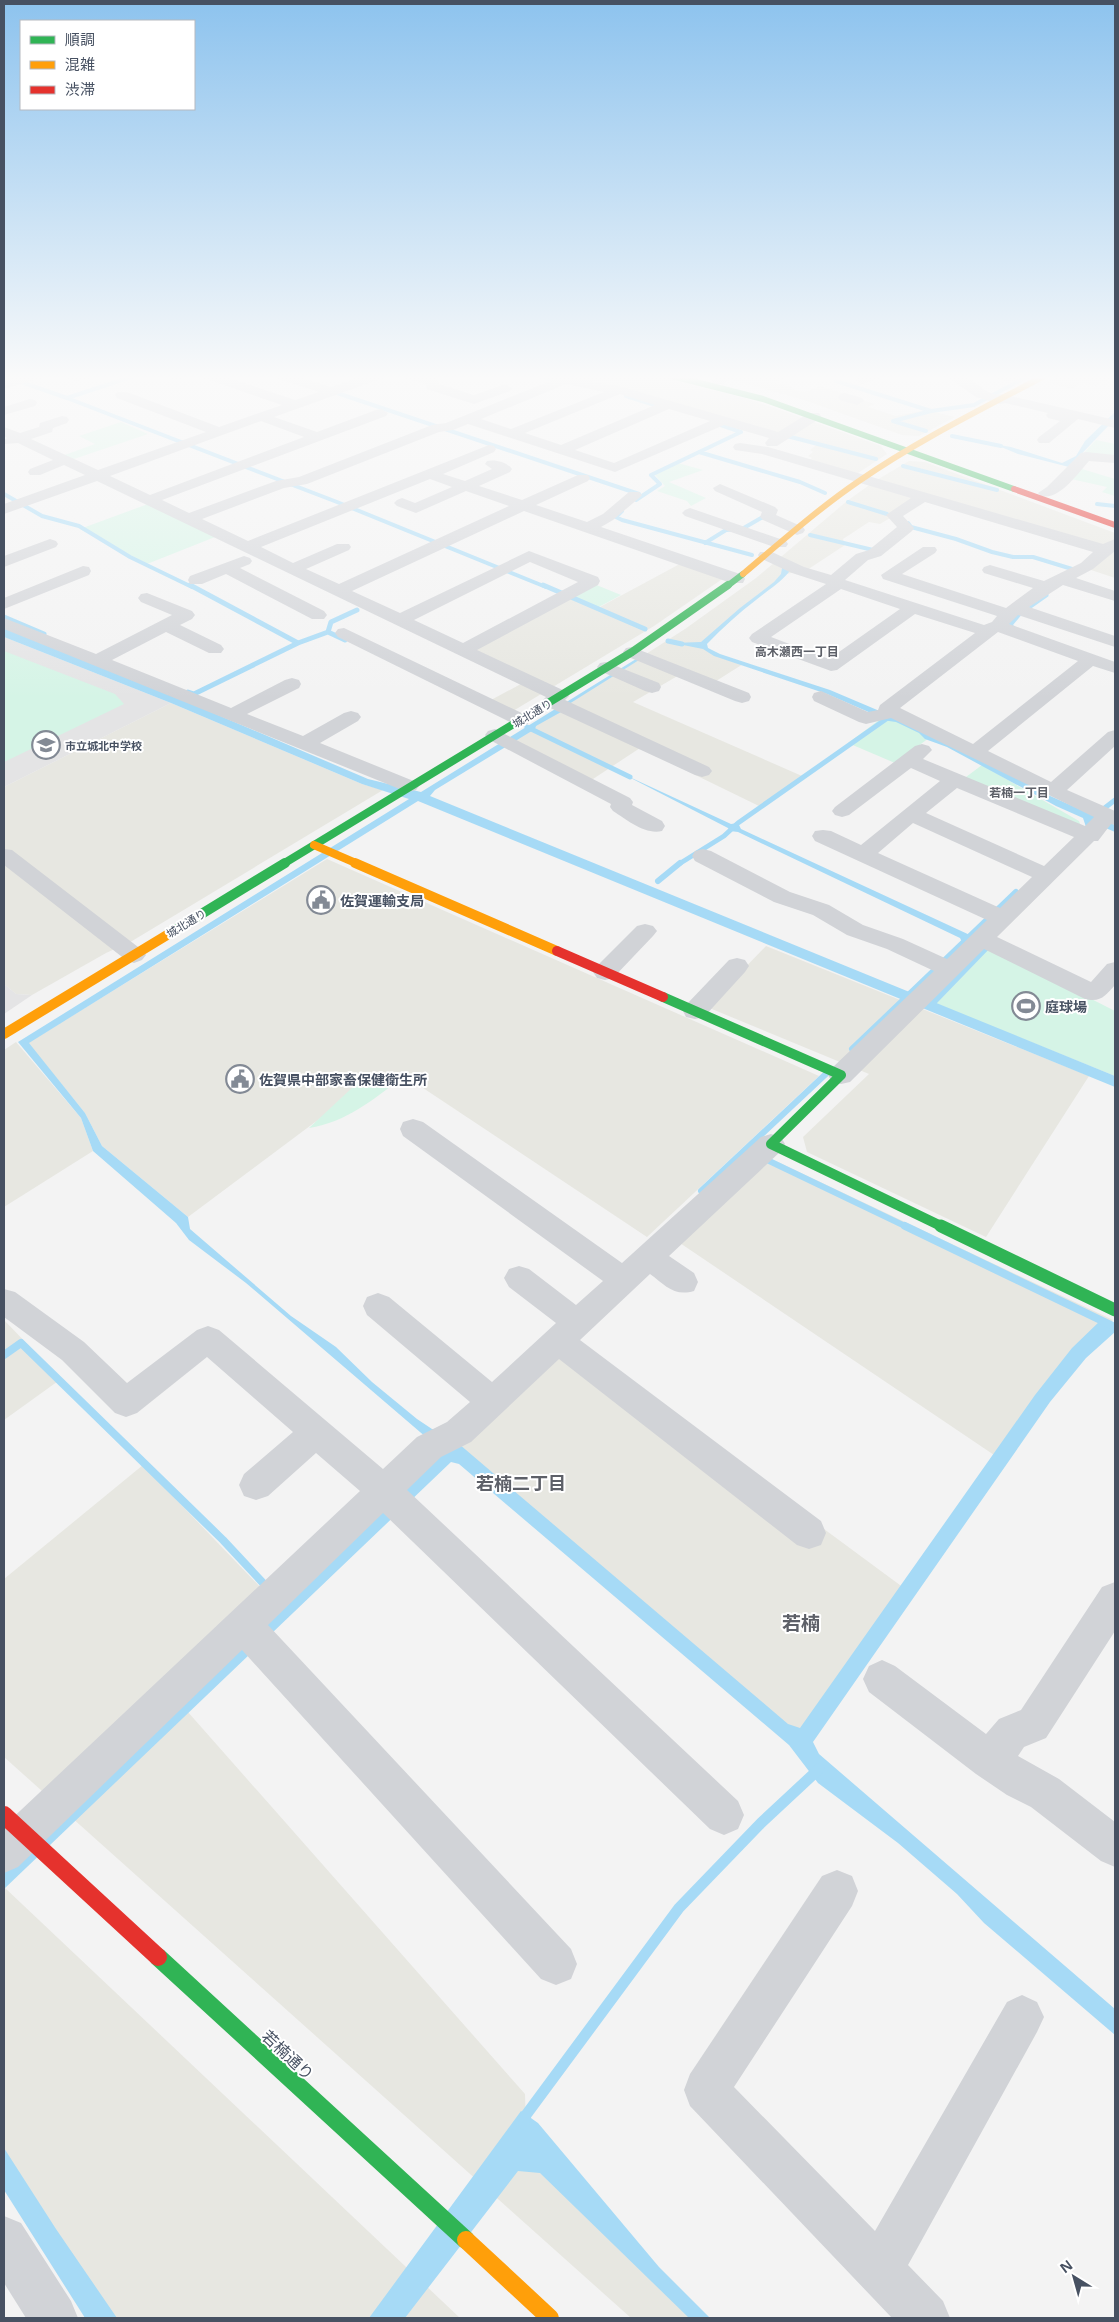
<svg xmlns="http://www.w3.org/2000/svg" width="1119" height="2322" viewBox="0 0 1119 2322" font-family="'Open Sans','Noto Sans JP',sans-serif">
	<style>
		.commercial { fill: #e7e7e1 }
		.education { fill: #e4e4e5 }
		.green { fill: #d5f4e6 }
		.water { fill: #a6daf6 }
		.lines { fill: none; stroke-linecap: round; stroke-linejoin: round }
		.stream-far4 { stroke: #a6daf6; stroke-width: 4 }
		.stream-far3 { stroke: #a6daf6; stroke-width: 5 }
		.stream-far2 { stroke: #a6daf6; stroke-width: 6 }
		.stream-far1 { stroke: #a6daf6; stroke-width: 8 }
		.stream { stroke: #a6daf6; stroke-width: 11 }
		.street { fill: #d1d3d7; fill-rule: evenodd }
		.fast-far4 { stroke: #30b455; stroke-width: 6 }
		.fast-far3 { stroke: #30b455; stroke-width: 8 }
		.fast-far2 { stroke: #30b455; stroke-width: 10 }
		.fast-far1 { stroke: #30b455; stroke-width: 13 }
		.fast { stroke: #30b455; stroke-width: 18 }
		.slow-far3 { stroke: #ff9f0a; stroke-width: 6 }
		.slow-far2 { stroke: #ff9f0a; stroke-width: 8 }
		.slow-far1 { stroke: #ff9f0a; stroke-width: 10 }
		.slow { stroke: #ff9f0a; stroke-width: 18 }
		.jam-far2 { stroke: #e5322d; stroke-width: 6 }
		.jam-far1 { stroke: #e5322d; stroke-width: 10 }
		.jam { stroke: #e5322d; stroke-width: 18 }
		.labels { text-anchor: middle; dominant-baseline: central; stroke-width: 4; stroke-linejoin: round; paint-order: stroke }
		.far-street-label { font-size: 11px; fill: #475162; stroke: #fff }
		.far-poi-label { font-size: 11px; font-weight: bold; fill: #475162; stroke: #fff; text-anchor: start }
		.far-neighbourhood-label { font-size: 12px; font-weight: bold; fill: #5d6068; stroke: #fff }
		.poi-label { font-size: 14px; font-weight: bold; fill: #475162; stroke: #fff; text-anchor: start }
		.near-street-label { font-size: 16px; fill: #475162; stroke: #fff }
		.near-neighbourhood-label { font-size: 18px; font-weight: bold; fill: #5d6068; stroke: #fff }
		.near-quarter-label { font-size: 19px; font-weight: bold; fill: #5d6068; stroke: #fff }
	</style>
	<rect width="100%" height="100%" fill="#f3f3f3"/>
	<path class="commercial" d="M549,374H643L664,378L744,398L783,411L881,446L887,454L855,475L808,461L812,458L808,456L813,452L810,450L819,443Z
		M711,374H766L783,378L776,383L792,387L790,389L804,392L821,386L874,404L868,407L896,416L926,410L955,417L919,436L902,435L804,400Z
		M984,374H1036L1014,385Z
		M1063,374H1115V376L1096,386L1082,383L1072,389L1047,382Z
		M909,461L925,462L1115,533V578L1079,566L1101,547L927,496L880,524L869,522L843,539L845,545L807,570L786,574L743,607L702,645L716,655L743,664L713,683L686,671L633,702L802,776L761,807L640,748L590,781L510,741L685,629L756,578L847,501L875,481Z
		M689,559L731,573L654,626L513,711L491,700L532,678L472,650L570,597L598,608Z
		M171,703L362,784L383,790L132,941L106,953L32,995L16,994L4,984V787Z
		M327,859L819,1076L647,1237L408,1078H374L188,1217L102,1146L85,1113L28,1043Z
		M766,946L1089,1076L986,1237L807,1152L803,1137L869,1074L707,1007Z
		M16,1042L81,1118L93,1151L4,1207V1050Z
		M763,1155L1113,1320L1058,1375L1000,1459L674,1239Z
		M4,1320L61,1379L4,1420Z
		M568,1340L908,1591L801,1744L453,1446Z
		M143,1465L265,1592L165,1686L525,2094L526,2127L700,2318H631L4,1757V1579Z
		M4,1887L460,2318H103L4,2170Z"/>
	<path class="education" d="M4,637L171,703L4,787Z
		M4,984L16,994L32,995L4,1014Z"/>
	<path class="green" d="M121,422L148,434L71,460L62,456L95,444L79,436Z
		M1096,440L1115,444V457L1083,454Z
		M678,463L703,470L669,482L706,498L691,506L687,501L657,491L665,486L655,475Z
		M1082,469L1115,479V496L1102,492L1107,487L1071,479Z
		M148,504L215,537L147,564L80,529Z
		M594,584L621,595L597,608L570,597Z
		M4,651L115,694L124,704L4,762Z
		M886,715L912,726L929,738L895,763L848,743Z
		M982,765L1079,821L1082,829L962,780Z
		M985,945L1115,1011V1076L929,1001Z
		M368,1073H398L402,1078C372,1100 347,1122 309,1128Z"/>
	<path class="water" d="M1115,412L1113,421L1069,467L1018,454L994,444L1011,447L1062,463L1076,456L1085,441Z
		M787,567L789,572C779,584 768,590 756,600C739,613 722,628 707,644L708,648L720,654L830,690L889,715L998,767L1048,795L1115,825V832L1094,823L1086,827L1083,818L1056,806L947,747L925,739L919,733L896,722L882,720L880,717L827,694L714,656L703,649L673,643L701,642L740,608L774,582L781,574L782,568Z
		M4,628L183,700L368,779L421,792L636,659L639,660L569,704L561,712L536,726L535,729L435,790L430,796L1115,1076V1087L418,801L29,1043L85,1113L102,1146L188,1217L190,1229L291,1316L336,1347L372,1382L417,1419L432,1429H440L459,1444L788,1724L800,1728L1035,1395L1072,1348L1101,1320L1115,1327V1332L1086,1358L1050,1402L813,1742L819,1754L1115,2009V2035L984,1923L957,1894L898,1843L818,1783L789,1745L459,1464L451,1462L4,1889V1873L70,1809L427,1438L246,1283L189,1240L176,1223L93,1151L81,1118L18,1042L409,799L362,784L171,703L4,637Z
		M623,774L731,824L738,823L741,829L972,936L967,942H962L960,938L738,832L730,831L728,828Z
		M521,2111L538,2123L659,2267L710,2318H689L540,2173L518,2171L405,2318H369Z
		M4,2148L56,2229L117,2318H85L4,2190Z"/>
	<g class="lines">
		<path class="stream-far4" d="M534,374L550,379
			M806,374L809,376
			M4,376L67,398L337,502L546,587
			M836,381L931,411L893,421L926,431
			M331,393H337L639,494
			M626,396L661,407
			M67,398L140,374
			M931,411L974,405L1032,374
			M783,435L876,459
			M952,436L1001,446
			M699,452L800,482L825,493
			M903,466L997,490
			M4,494L42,516L79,526L130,557L192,587
			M636,500L660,484L651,475L741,432L715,423
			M848,502L887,514
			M1097,504L1115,506
			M622,511L616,517L622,520L752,555
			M908,523L911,527L956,539L992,552L1013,557H1033L1072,569
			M810,535L873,550L876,548
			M705,543L726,530L742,529L761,518L770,516"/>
		<path class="stream-far3" d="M190,585L298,643
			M543,585L645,629
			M4,617L44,634
			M1013,628L1009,626L1019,614L1046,595
			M328,632L345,640
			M668,641L682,644
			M188,692L194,694L298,643L328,632L331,622L357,610
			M527,727L630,777
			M1102,810L1115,800
			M679,864L724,836L738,823L889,717"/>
		<path class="stream-far2" d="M658,881L680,863
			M930,1006L987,947L983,945
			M852,1049L1016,892
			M765,1159L907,1227
			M701,1191L828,1072"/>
		<path class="stream-far1" d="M905,1226L1115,1327
			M4,1355L21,1343L223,1540L263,1583"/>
		<path class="stream" d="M524,2124L526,2115L679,1908L761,1823L819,1769"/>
		<path class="street" d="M27,374H46L45,377L4,389V381Z
			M60,374H95L94,377L76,381L61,377Z
			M171,374H188C185,379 177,380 171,379L170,376Z
			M199,374H217L295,400L319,392L272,377L271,374H289L331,387L369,374H387L386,377L274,417L317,432L376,410L381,409L388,413L386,416L162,500L189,513L276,481L299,477L432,425L446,423L553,380L542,377L541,374H560L582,380L619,386L778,432L809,413H819L821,416L819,419L777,446H767L765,443L769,438L724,425L615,472L468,424L453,430L439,432L307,484L284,488L202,519L248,541L489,445L494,446L496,449L494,452L443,474L465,481L492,469L485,464L487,461C495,459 507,462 512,469L510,472L479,486L522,500L578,475H588L590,478L588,481L536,505L587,522L603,514L629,492H639L642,495L639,498L613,520L601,527L743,575L745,579L743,583H731L524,511L352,591L400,613L529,551L598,577L600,581L598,585L477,650L567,692L569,696L565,700L709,767L712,771L709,775L702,777L695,775L544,705L542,701L546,697L97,481L4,514V504L85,475L64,465L40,475H30L28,472L30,469L53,460L18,443L5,444L4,440L7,438L4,436V427L20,433L39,427L40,423L62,416L67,417L69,420L67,423L53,428L52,432L31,439L98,470L206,432L117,398L115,395L117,392H127L219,427L282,405L200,377ZM566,384L604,392L511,429L481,419ZM620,394L655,405L561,445L525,433ZM669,409L710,421L614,463L575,450ZM261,421L304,437L150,495L110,476ZM430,479L452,487L415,503L402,498L397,500L394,503L397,506L416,513L466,491L509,506L339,584L306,569L349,550L351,547L349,544H337L293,563L261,547ZM530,562L578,582L463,643L414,620Z
			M401,374H420L438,379L439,384L474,395L505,384L512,388L510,391L474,404L427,389L426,384L402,377Z
			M722,374H738L723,384H713L712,381Z
			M868,374H886L885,377L862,384L856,380Z
			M943,374C948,374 954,373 959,374C975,377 985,398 1002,394L1115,420V428L1078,419L1049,443H1039L1037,440L1039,437L1060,421L1048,418L1046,415L1048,413L1005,403L1000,404L976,397Z
			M845,393L862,398L864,401L857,405L840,400L838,397L840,394Z
			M30,399L35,400L37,403L35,406L4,415V407Z
			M740,443L768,447L1103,544L1115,539V551L1093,569L1076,578L1115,591V601L1063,585L1029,607L1115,636V647L1018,615L1009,624L1115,662V673L1093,666L988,751L1051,782L1108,732L1115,730V746L1067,790L1115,811V825L1111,824L1098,841H1094L997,937L1091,982L1107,964L1115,962V985C1106,995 1101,1003 1085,999L984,949L850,1082L841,1084L832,1082L828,1075L832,1068L934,971L887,949L847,935L813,915L774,902L695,861L692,856L695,851L703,849L711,851L790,892L829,905L863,925L903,939L947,959L987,920L815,841L812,836L815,831L823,830L831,831L861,845L940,781L911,768L849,815L842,817L835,815L832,811L835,807L915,746L922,744L929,746L932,750L923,759L1085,826L1094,817L891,718L866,724L859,722L814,701L812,697L814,693L821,691L868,712L878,710L880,705L975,633L915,614L837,670L831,671L752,642L749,638L752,634L826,584L792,573L760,558L758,555L760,552H772L804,567L831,575L856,554L869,550L897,527L886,515L911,498L762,454L735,450L733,447L735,444ZM925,502L1093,552L1081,563L1044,581L990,565L984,567L982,570L984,573L1033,588L1006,608L902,574L935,553L937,550L935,547H923L881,575L883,579L997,616L992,622L984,625L845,580L868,560L881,556L912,531L914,528L903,516ZM841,589L900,609L829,659L771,637ZM998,632L1078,661L973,744L900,708ZM957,788L1074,837L1044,866L926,813ZM913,823L1032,877L1000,908L878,853Z
			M1086,452L1115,455V463L1089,461C1078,473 1059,501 1041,496L1038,493L1047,487L1081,453Z
			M720,484L775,507L778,510L776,515L803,527L805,530L803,533L797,535L763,520L760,517L762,512L715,491L713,488Z
			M690,508L786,541L788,544L786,547H774L685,516L682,513L685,510Z
			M50,539L56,541L58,544L56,547L4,567V556Z
			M244,556L250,558L252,561L250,564L240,568L324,611L327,615L324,619H312L226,574L202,584H190L188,580L190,576Z
			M83,566L89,567L91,571L89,575L4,609V598Z
			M147,593L192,611L195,615L192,619L180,625L221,645L224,649L221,653H209L166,632L112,660L231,708L285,680L292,678L299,680L301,684L299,688L247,714L303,736L344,713L351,711L358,713L361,717L358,721L320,743L416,782L419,786L416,790L409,792L402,790L4,629V618L96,654L172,615L141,602L138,598L141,594Z
			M344,628L528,716L531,720L528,724L521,726L514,724L338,637L335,633L338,629Z
			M632,647L749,693L751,697L749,701L742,703L735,701L626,656L623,652L626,648Z
			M606,662L659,683L661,687L659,691L652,693L645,691L600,671L597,667L600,663Z
			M495,729L630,798L633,802L632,805L662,821L665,826L662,831C645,835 627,820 613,811L610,807L611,804L488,739L485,735L488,731Z
			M4,849L12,850L142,950L146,955L142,960L134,963L126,960L4,865Z
			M645,924L653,926L657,931L653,936L613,978L605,980L597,978L593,972L597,966L637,926Z
			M737,958L745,960L749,966L745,972L704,1017L695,1019L686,1017L683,1011L686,1005L729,960Z
			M413,1119L423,1122L622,1263L761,1137L771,1134L781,1137L785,1144L781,1151L669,1256L694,1273L698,1282L694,1291C674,1297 665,1285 650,1274L580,1340L821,1521L826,1533L821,1545L809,1549L797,1545L559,1359L471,1442L441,1457L407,1490L738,1801L744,1815L738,1829L724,1835L710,1829L383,1513L268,1625L571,1949L577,1964L571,1979L556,1985L541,1979L242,1650L18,1867L4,1873V1826L360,1491L316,1453L268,1496L256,1500L244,1496L239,1485L244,1474L293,1432L207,1357L137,1413L126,1417L115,1413L62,1360L4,1317V1289L15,1292L84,1342L127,1383L197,1330L208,1326L219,1330L383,1469L417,1437L447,1422L470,1402L367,1315L363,1306L367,1297L378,1293L389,1297L492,1382L556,1323L509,1287L504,1278L509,1269L519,1266L529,1269L576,1305L603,1281L403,1136L400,1129L403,1122Z
			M1115,1582V1631L1046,1738L1024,1747L1018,1756L1059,1779L1115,1822V1867L1101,1861L1031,1807L1007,1795L976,1774L869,1692L863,1679L869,1666L882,1660L895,1666L986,1734L999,1719L1021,1710L1102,1587Z
			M837,1870L852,1876L858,1891L852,1906L734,2087L875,2231L1007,2002L1022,1995L1037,2002L1044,2017L1037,2032L908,2265L943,2301L950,2318H892L690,2106L684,2090L690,2074L822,1876Z
			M4,2216L21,2223L71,2301L78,2318H26L4,2283Z"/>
		<path class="fast-far4" d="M664,374L763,399L1014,489
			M726,587L743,574"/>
		<path class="fast-far3" d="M283,864L632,652L728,585"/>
		<path class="fast-far2" d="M172,932L285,863
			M663,997L841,1075L771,1144L943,1227"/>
		<path class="fast-far1" d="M941,1226L1115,1310"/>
		<path class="fast" d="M158,1957L466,2240"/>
		<path class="slow-far3" d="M743,574C781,542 818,509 859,481C918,440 984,408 1048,374"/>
		<path class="slow-far2" d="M314,845L358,864"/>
		<path class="slow-far1" d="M355,863L557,951
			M4,1034L172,932"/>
		<path class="slow" d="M466,2240L550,2318"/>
		<path class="jam-far2" d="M1014,489L1115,525"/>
		<path class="jam-far1" d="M557,951L663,997"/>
		<path class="jam" d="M4,1815L158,1957"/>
	</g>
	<linearGradient id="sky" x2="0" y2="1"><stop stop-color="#8dc3ee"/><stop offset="0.54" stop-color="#fafafa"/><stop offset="1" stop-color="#fafafa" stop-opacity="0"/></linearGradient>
	<rect width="1119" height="699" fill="url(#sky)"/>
	<defs>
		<symbol id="school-ring" viewBox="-11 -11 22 22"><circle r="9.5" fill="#fff" stroke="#838a95" stroke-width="1.5"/><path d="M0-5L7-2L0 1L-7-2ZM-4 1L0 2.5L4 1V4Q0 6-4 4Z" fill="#838a95"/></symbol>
		<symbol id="civic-ring" viewBox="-11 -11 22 22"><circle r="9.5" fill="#fff" stroke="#838a95" stroke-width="1.5"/><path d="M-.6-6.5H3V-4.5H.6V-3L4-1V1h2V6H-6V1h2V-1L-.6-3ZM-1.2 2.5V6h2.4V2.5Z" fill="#838a95"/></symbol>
		<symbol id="stadium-ring" viewBox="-11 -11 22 22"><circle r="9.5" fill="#fff" stroke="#838a95" stroke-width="1.5"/><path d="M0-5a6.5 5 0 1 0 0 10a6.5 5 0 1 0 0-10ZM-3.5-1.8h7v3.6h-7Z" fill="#838a95"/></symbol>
	</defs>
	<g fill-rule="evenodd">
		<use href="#school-ring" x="30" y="729" width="32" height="32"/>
		<use href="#civic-ring" x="305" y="884" width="32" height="32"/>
		<use href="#stadium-ring" x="1010" y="990" width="32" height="32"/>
		<use href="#civic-ring" x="224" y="1063" width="32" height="32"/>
	</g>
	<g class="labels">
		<g class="far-street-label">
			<text transform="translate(532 713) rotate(-31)">城北通り</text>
			<text transform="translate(186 923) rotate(-31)">城北通り</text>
		</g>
		<g class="far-poi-label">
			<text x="65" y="745">市立城北中学校</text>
		</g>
		<g class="far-neighbourhood-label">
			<text x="797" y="651">高木瀬西一丁目</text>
			<text x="1019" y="792">若楠一丁目</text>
		</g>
		<g class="poi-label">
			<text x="340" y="900">佐賀運輸支局</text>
			<text x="1045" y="1006">庭球場</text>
			<text x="259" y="1079">佐賀県中部家畜保健衛生所</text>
		</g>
		<g class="near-street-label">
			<text transform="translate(288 2055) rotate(43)">若楠通り</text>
		</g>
		<g class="near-neighbourhood-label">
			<text x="521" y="1483">若楠二丁目</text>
		</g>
		<g class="near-quarter-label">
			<text x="801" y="1623">若楠</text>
		</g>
	</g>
	<rect width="1119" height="2322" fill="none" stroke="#475162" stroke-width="10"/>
	<rect x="20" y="20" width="175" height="90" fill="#ffffff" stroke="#b5b9c0"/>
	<rect x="30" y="36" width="25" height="8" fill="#30b455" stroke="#b5b9c0"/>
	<text x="65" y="45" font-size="15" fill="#475162">順調</text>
	<rect x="30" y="61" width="25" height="8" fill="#ff9f0a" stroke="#b5b9c0"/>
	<text x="65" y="70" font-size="15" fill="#475162">混雑</text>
	<rect x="30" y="86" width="25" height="8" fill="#e5322d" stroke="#b5b9c0"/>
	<text x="65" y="95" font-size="15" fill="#475162">渋滞</text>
	<g transform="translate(1074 2277) rotate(323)" stroke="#ffffff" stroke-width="4" paint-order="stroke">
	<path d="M0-4L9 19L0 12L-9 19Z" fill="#475162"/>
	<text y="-8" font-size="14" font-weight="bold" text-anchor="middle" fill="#475162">N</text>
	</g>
</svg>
